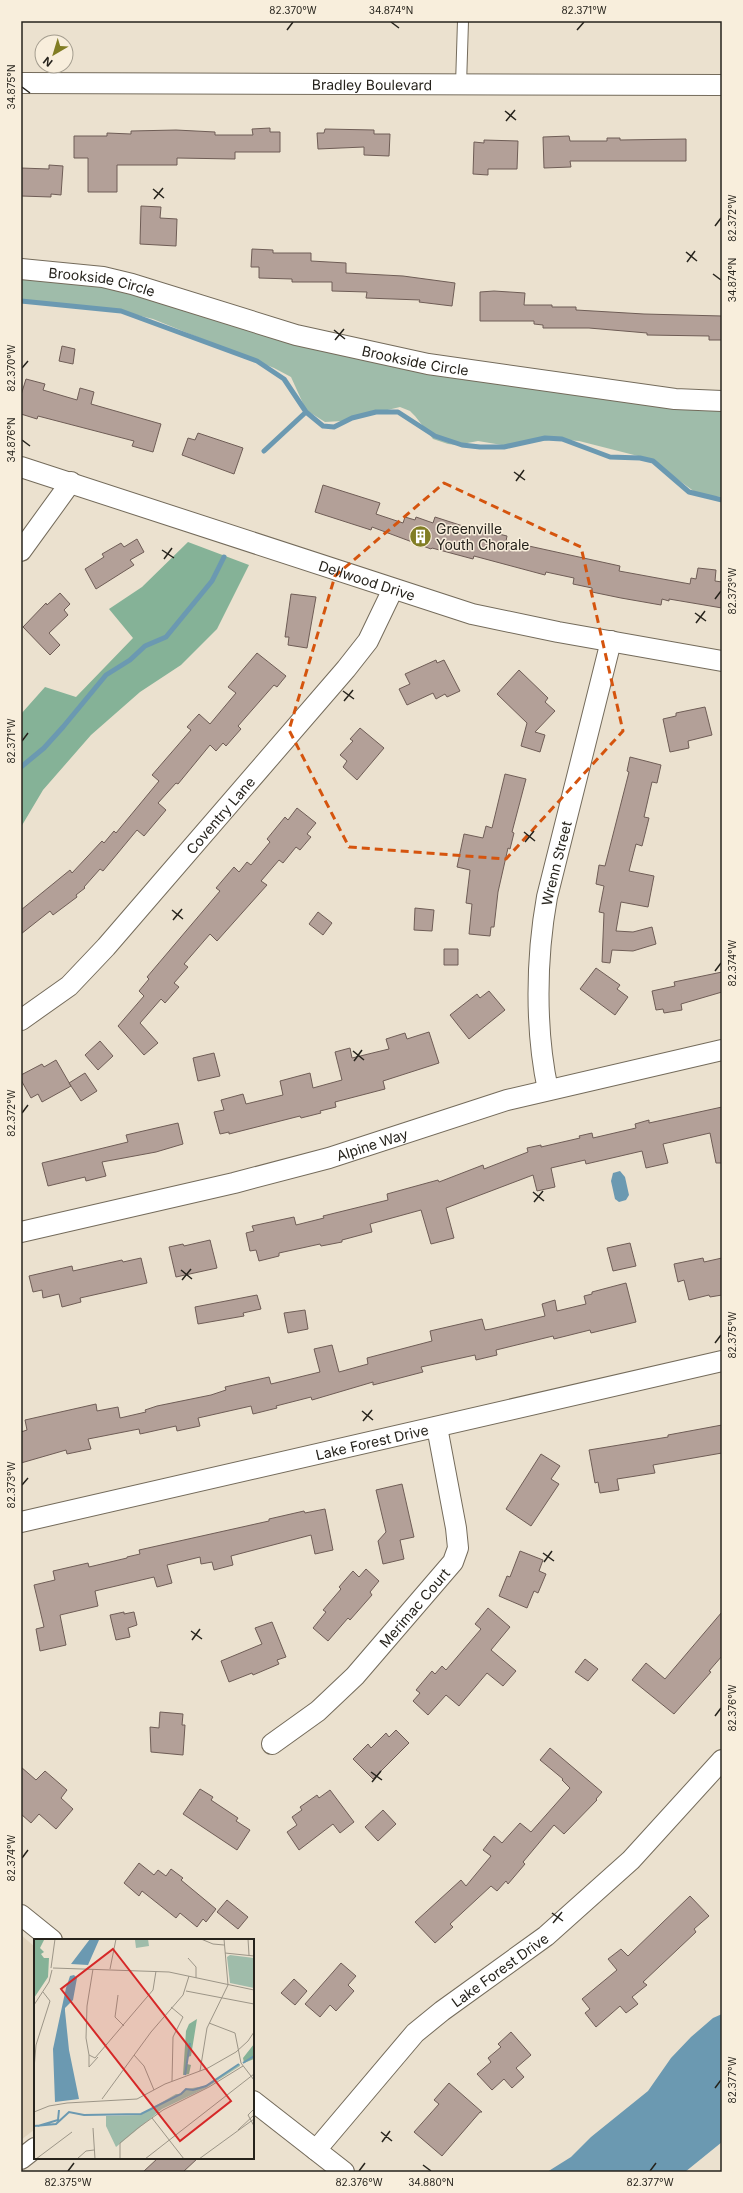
<svg xmlns="http://www.w3.org/2000/svg" width="743" height="2193" viewBox="0 0 743 2193" font-family="Inter,sans-serif">
	<style>
		.built { fill: #e1d3bc }
		.green { fill: #9fbcaa }
		.forest { fill: #85b297 }
		.water { fill: #6b99b1 }
		.lines { fill: none; stroke-linecap: round; stroke-linejoin: round }
		.stream { stroke: #6b99b1; stroke-width: 5 }
		.building { fill: #b3a098; stroke: #6f5d56 }
		.lane-casing { stroke: #746b5b; stroke-width: 12 }
		.street-casing { stroke: #746b5b; stroke-width: 22 }
		.lane { stroke: #fff; stroke-width: 10 }
		.street { stroke: #fff; stroke-width: 20 }
		.marked { fill: none; stroke: #d5540e; stroke-width: 3; stroke-dasharray: 8 5; stroke-linejoin: round }
		.ticks { fill: none; stroke: #26231c; stroke-width: 1.5 }
		.labels { text-anchor: middle; dominant-baseline: central; stroke-width: 3; stroke-linejoin: round; paint-order: stroke }
		.street-label { font-size: 14px; fill: #26231c; stroke: #f8eedc }
		.poi-label { font-size: 14px; fill: #26231c; stroke: #f8eedc; text-anchor: start }
		.inset-river { fill: none; stroke: #6b99b1; stroke-width: 2 }
		.inset-road { fill: none; stroke: #9c9587; stroke-width: 1 }
		.view { fill: #d62828; fill-opacity: 0.15; stroke: #d62828; stroke-width: 2 }
		.inset-edge { fill: none; stroke: #26231c; stroke-width: 2 }
		.neatline { fill: none; stroke: #26231c; stroke-width: 1.5 }
		.ticks-label { font-size: 10px; text-anchor: middle; fill: #26231c }
	</style>
	<rect width="100%" height="100%" fill="#ebe1cf"/>
	<path class="built" d="M21,1935L35,1947V2129L21,2140Z"/>
	<path class="green" d="M21,276L87,282L136,292L268,335L722,408V497L699,495L658,465L642,457L579,441L555,439L508,446L478,441L457,445L448,444L433,439L415,416L410,411L400,407L342,421L325,422L306,410L291,377L274,368L153,319C110,307 65,306 21,303Z"/>
	<path class="forest" d="M188,542L249,565L217,629L181,665L140,692L91,735L43,790L21,827V714L45,687L76,697L133,638L109,609L142,587Z"/>
	<path class="water" d="M620,1171L625,1177L629,1195L626,1200L619,1202L615,1199L611,1181L613,1173Z
		M722,2014V2142L685,2172H547L571,2157L591,2137L648,2091L671,2058L691,2037L713,2018Z"/>
	<g class="lines">
		<path class="stream" d="M21,301L121,311L257,361L284,379L306,412L323,426L334,427L352,418L376,412H398L435,436L462,445L480,447H504L545,438L562,439L610,457L640,458L653,461L689,492L722,500
			M264,451L306,412
			M21,767L44,748L63,727L106,675L130,660L145,646L166,637L212,581L224,557"/>
	</g>
	<path class="building" d="M270,128V132H280V152H235V159L177,158V165H117V192H88V158H74V136H107V133L131,134V131L176,130L215,132V135H253L252,129Z
		M325,129L374,130V134H390L389,156L364,155V147L318,149L317,133H324Z
		M569,136L570,141H607V138H620V140L686,139V161H570L571,167L544,168L543,137Z
		M484,140L518,141L517,169H488V175L473,174L474,142L484,143Z
		M49,165L63,166L61,195L51,194V197L21,196V168L49,169Z
		M141,206L161,207L160,218L177,219L176,246L140,244Z
		M252,249L273,250V253H311V261L346,263V273L403,276L455,283L452,306L419,302L420,300L366,298L367,292L332,291V282H292V279L259,278V267H251Z
		M494,291L525,293L524,305H552V307H576V310L644,314L722,316V340H709V336L647,335V333L589,328H543V325L534,324V321H480V292Z
		M62,346L75,349L73,364L59,361Z
		M26,379L45,384L43,390L77,400L80,388L94,392L91,404L161,424L153,452L132,446L134,441L38,416L37,419L21,414V395Z
		M198,433L243,448L234,474L182,455L188,438L195,440Z
		M323,485L380,503L376,514L403,523L405,517L415,520L416,517L433,523L435,517L466,527V526L507,536L506,541L620,566L619,571L690,584L691,578L696,579L698,568L716,570L715,581L722,582V608L669,599V601L662,599L661,605L621,598L592,592V588L573,584L574,578L546,572L545,575L474,556L473,559L432,548L431,549L372,527L371,530L315,512Z
		M137,539L144,552L130,560L134,565L96,589L85,569L104,557L102,554L121,543L124,547Z
		M60,593L70,604L64,610L68,615L49,633L60,645L50,655L23,627L46,603L47,605Z
		M291,594L316,597L307,648L288,645L289,637H285Z
		M257,653L286,676L277,687L274,685L238,726L241,729L226,746L223,743L216,751L210,745L178,784L176,783L158,803L166,810L144,836L137,830L103,871L100,869L84,887L85,888L76,895L77,897L53,915L50,911L21,934V910L70,870L72,873L102,841L104,843L114,831L116,833L159,781L152,775L191,730L187,727L199,714L210,724L236,693L228,687Z
		M436,660L437,663L444,660L460,691L447,697L445,694L436,699L433,693L407,705L399,689L410,684L405,674Z
		M519,670L548,698L545,702L555,711L535,732L545,735L540,752L521,746L527,723L497,694Z
		M705,707L712,735L688,741L689,748L670,752L663,719L676,716V713Z
		M360,728L384,748L357,780L343,767L347,761L340,755L353,741L350,739Z
		M630,757L661,765L657,783L652,782L644,817L649,818L642,846L636,844L629,871L654,876L648,907L621,902L616,931L633,932L652,927L656,944L633,951L612,950L610,963L602,962L604,913L599,912L604,886L596,884L599,865L605,866L629,772L627,771Z
		M505,774L526,779L512,832L514,833L510,849L508,848L498,892L494,927H491L490,936L469,934L472,904L466,903L470,870L457,867L464,834L483,838L486,826L492,828Z
		M297,808L316,823L307,834L311,837L300,850L296,847L283,863L279,860L261,881L267,885L217,941L210,934L184,964L188,967L174,983L179,987L165,1003L161,999L140,1023L158,1043L144,1055L118,1026L144,996L139,991L149,979L147,977L220,891L216,888L234,867L239,872L247,862L251,865L270,842L267,839L285,817L288,820Z
		M415,908L434,910L432,931L414,930Z
		M318,912L332,923L323,935L309,924Z
		M444,949H458V965H444Z
		M596,968L620,985L617,989L628,997L615,1015L580,989Z
		M722,972V992L681,1004L682,1010L664,1013L663,1009L656,1010L652,991L675,986L674,982Z
		M489,991L505,1010L469,1039L450,1015L477,994L480,998Z
		M429,1032L439,1063L383,1081L385,1089L335,1102L336,1107L320,1111L321,1113L301,1118L300,1116L229,1134V1132L220,1134L214,1112L224,1110L221,1100L243,1094L246,1104L283,1095L280,1081L310,1073L313,1088L342,1080L335,1052L350,1048L352,1058L389,1049L386,1039L405,1033L407,1039Z
		M100,1041L113,1056L98,1070L85,1055Z
		M214,1053L220,1076L198,1081L193,1058Z
		M56,1060L71,1086L42,1102L38,1094L31,1098L21,1080V1075L42,1064L44,1067Z
		M85,1073L97,1091L81,1101L69,1083Z
		M722,1107V1163H716L710,1133L663,1144L668,1163L646,1168L642,1151L586,1164L585,1160L551,1168L555,1187L537,1191L533,1175L446,1208L454,1238L431,1244L421,1210L370,1224L372,1232L342,1240V1242L321,1246L320,1244L279,1253V1256L259,1261L256,1250L250,1251L246,1233L254,1231L252,1226L294,1217L296,1225L324,1218L323,1216L388,1200L387,1194L438,1180L439,1182L483,1165L484,1169L528,1152L527,1148L541,1145V1147L580,1138L579,1136L592,1133L593,1138L636,1128L635,1124L649,1120V1123Z
		M178,1123L183,1144L156,1152L102,1162L106,1176L86,1181L85,1177L48,1186L42,1163L128,1142L126,1135Z
		M210,1240L217,1268L176,1277L169,1247L183,1244L184,1246Z
		M630,1243L636,1266L613,1271L607,1248Z
		M141,1258L147,1283L80,1298L81,1302L62,1307L59,1294L43,1298L42,1290L33,1292L29,1276L72,1266L73,1271L122,1260L123,1262Z
		M703,1258L704,1262L722,1258V1295L710,1297L709,1295L689,1300L684,1280L678,1282L674,1264Z
		M626,1283L636,1322L591,1333L590,1330L554,1339L553,1336L496,1350L497,1355L476,1360L475,1355L421,1367L423,1372L373,1385V1382L312,1400L311,1397L276,1406L277,1408L253,1414L251,1406L198,1418L200,1426L177,1431L176,1426L140,1434L139,1429L88,1439L91,1449L67,1454L66,1450L21,1463V1432L27,1430L25,1420L96,1404L97,1411L118,1407L120,1418L146,1412L145,1410L157,1406L211,1395L226,1390L225,1387L269,1377L271,1384L320,1372L314,1349L332,1345L339,1372L368,1364L367,1358L432,1341L430,1331L482,1319L485,1330L491,1329L545,1316L542,1304L555,1300L557,1311L586,1304L584,1296L592,1294V1292Z
		M257,1295L261,1309L243,1313L244,1316L198,1324L195,1307Z
		M305,1310L308,1329L288,1333L284,1313Z
		M722,1425V1453L653,1465L655,1473L617,1479L619,1490L600,1493L598,1482L595,1483L589,1450L668,1437V1435Z
		M541,1454L560,1466L551,1479L559,1484L531,1526L506,1509Z
		M402,1484L414,1537L400,1540L404,1559L383,1564L378,1541L386,1532L376,1490Z
		M325,1509L333,1550L315,1554L311,1535L231,1556L233,1565L214,1570L212,1562L201,1564L200,1557L167,1565L172,1583L157,1587L154,1577L95,1591L98,1606L60,1615L66,1645L40,1651L36,1629L44,1627L34,1585L55,1580L53,1571L88,1563L89,1567L127,1558V1557L140,1554L139,1550L269,1521V1519L304,1511L305,1513Z
		M520,1551L543,1560L539,1571L546,1574L538,1593L534,1591L527,1608L499,1596L507,1576L510,1577Z
		M366,1569L379,1581L370,1592L372,1595L350,1620L348,1618L328,1641L313,1628L326,1612L323,1610L341,1589L339,1587L353,1571L359,1577Z
		M488,1608L510,1627L491,1650L516,1671L503,1686L487,1673L459,1706L446,1695L428,1715L413,1701L420,1693L416,1690L432,1671L435,1674L442,1666L446,1670L481,1629L475,1624Z
		M124,1612V1614L134,1612L137,1625L128,1628L130,1637L116,1640L110,1615Z
		M722,1612V1656L709,1671L711,1672L674,1714L632,1680L646,1663L665,1679Z
		M272,1622L286,1657L277,1660L279,1664L253,1675L252,1673L229,1682L221,1661L262,1644L255,1628Z
		M585,1659L598,1669L588,1681L575,1672Z
		M160,1712L183,1714L182,1725H185L183,1755L151,1752L150,1727L159,1728Z
		M396,1730L409,1743L373,1779L353,1759L368,1744L371,1748L386,1733L389,1737Z
		M550,1748L602,1792L596,1799L597,1800L564,1834L554,1825L523,1862L525,1864L508,1884L506,1881L497,1891L491,1886L450,1924L453,1927L435,1943L415,1922L461,1880L466,1886L491,1856L483,1850L494,1836L502,1843L520,1823L531,1832L570,1788L562,1780L563,1779L540,1760Z
		M21,1767L36,1780L45,1771L67,1790L61,1798L73,1809L56,1829L39,1814L31,1823L21,1814Z
		M200,1789L213,1797L211,1800L238,1818L236,1821L250,1830L237,1850L183,1814Z
		M330,1790L354,1822L340,1833L333,1824L299,1850L287,1832L297,1825L292,1817L302,1810L300,1807L317,1795L319,1798Z
		M383,1810L396,1824L378,1841L365,1827Z
		M139,1863L154,1875L158,1870L166,1876L171,1869L183,1878L181,1880L216,1909L206,1922L203,1919L197,1927L180,1913L176,1918L142,1891L139,1896L124,1883Z
		M690,1896L709,1916L694,1929L696,1932L643,1982L647,1985L632,1997L638,2004L626,2013L620,2006L596,2027L585,2013L590,2009L582,1999L617,1970L608,1959L621,1949L628,1956Z
		M227,1900L248,1917L238,1929L217,1912Z
		M341,1963L356,1976L348,1985L354,1991L336,2011L330,2005L320,2017L305,2004Z
		M294,1979L307,1991L295,2005L281,1993Z
		M511,2032L531,2055L516,2068L524,2077L512,2088L504,2079L492,2090L477,2074L491,2062L488,2058L501,2047L498,2044Z
		M449,2083L482,2112H480L442,2156L414,2132L439,2104L434,2100Z
		M158,2158H198L183,2172H143Z"/>
	<g class="lines">
		<defs>
			<path id="lane" d="M461,85L463,21"/>
			<g id="street">
				<path id="s1" d="M21,83L722,85"/>
				<path id="s2" d="M21,269L103,277L132,284L296,335L428,364L675,399L722,401"/>
				<path id="s3" d="M21,467L472,614L558,632L722,661"/>
				<path d="M21,551L71,482"/>
				<path id="s4" d="M21,1020L69,986L106,947L346,669L368,641L393,589"/>
				<path id="s5" d="M548,1090C535,1030 536,958 547,897L611,641"/>
				<path id="s6" d="M21,1232L234,1183L329,1158L507,1100L722,1050"/>
				<path id="s7" d="M21,1522L722,1361"/>
				<path id="s8" d="M272,1744L318,1711L355,1676L453,1562L458,1548L456,1528L437,1427"/>
				<path d="M21,1915L52,1940"/>
				<path d="M253,2101L344,2172"/>
				<path id="s9" d="M316,2150L415,2033L442,2011L546,1936L631,1860L722,1760"/>
				<path d="M21,2159L35,2148"/>
			</g>
		</defs>
		<use href="#lane" class="lane-casing"/>
		<use href="#street" class="street-casing"/>
		<use href="#lane" class="lane"/>
		<use href="#street" class="street"/>
	</g>
	<path class="marked" d="M444,483L581,547L623,731L506,859L349,847L289,730L335,576Z"/>
	<path class="ticks" d="M391,22L399,28M287,30L293,22M577,30L584,22M22,87L30,93M505,111L516,120M506,121L515,110M153,189L164,198M154,199L163,188M715,226L721,218M686,252L697,261M687,262L695,251M713,274L721,280M334,330L345,339M335,340L344,329M22,368L28,361M22,440L30,446M514,472L525,480M516,481L524,470M162,550L174,558M164,559L172,548M715,599L721,591M695,613L706,621M696,623L705,611M343,691L354,699M344,701L353,690M22,741L28,733M524,832L535,841M525,842L534,831M172,910L183,919M173,920L182,909M715,971L721,963M353,1051L364,1060M354,1061L362,1050M22,1113L28,1105M533,1192L544,1201M534,1202L543,1191M181,1270L192,1279M182,1280L191,1269M715,1343L721,1335M362,1411L373,1420M363,1421L372,1410M22,1485L28,1478M543,1553L554,1561M544,1562L552,1551M191,1631L202,1639M192,1640L200,1629M715,1716L721,1708M371,1772L382,1780M372,1782L381,1771M22,1858L28,1850M552,1913L563,1921M553,1923L562,1912M715,2088L721,2080M381,2132L392,2141M382,2142L390,2131M423,2165L431,2171M68,2171L74,2163M359,2171L365,2163M650,2171L656,2163"/>
	<defs>
		<symbol id="building-disc" viewBox="-11 -11 22 22"><circle r="9.5" fill="#817d24" stroke="#f8eedc"/><path d="M-4-6H4V6H1V3H-1V6H-4ZM-2.5-4.3h1.7v1.8h-1.7ZM.8-4.3h1.7v1.8H.8ZM-2.5-1h1.7V.8h-1.7ZM.8-1h1.7V.8H.8Z" fill="#fff"/></symbol>
	</defs>
	<g fill-rule="evenodd">
		<use href="#building-disc" x="408" y="524" width="25" height="25"/>
	</g>
	<g class="labels">
		<g class="street-label">
			<text stroke="none"><textPath href="#s1" startOffset="351">Bradley Boulevard</textPath></text>
			<text stroke="none"><textPath href="#s2" startOffset="82">Brookside Circle</textPath></text>
			<text stroke="none"><textPath href="#s2" startOffset="406">Brookside Circle</textPath></text>
			<text stroke="none"><textPath href="#s3" startOffset="364">Dellwood Drive</textPath></text>
			<text stroke="none"><textPath href="#s4" startOffset="287">Coventry Lane</textPath></text>
			<text stroke="none"><textPath href="#s5" startOffset="229">Wrenn Street</textPath></text>
			<text stroke="none"><textPath href="#s6" startOffset="362">Alpine Way</textPath></text>
			<text stroke="none"><textPath href="#s7" startOffset="360">Lake Forest Drive</textPath></text>
			<text stroke="none"><textPath href="#s8" startOffset="198">Merimac Court</textPath></text>
			<text stroke="none"><textPath href="#s9" startOffset="259">Lake Forest Drive</textPath></text>
		</g>
		<g class="poi-label">
			<text x="436" y="528">Greenville<tspan x="436" dy="16">Youth Chorale</tspan></text>
		</g>
	</g>
	<g transform="translate(34 1939)">
		<rect width="220" height="220" fill="#ebe1cf"/>
		<path d="M114,0L115,7L102,9L101,1ZM196,16L220,19V49L196,44L193,18ZM206,125V127L172,149L128,170L82,208L72,187V177L106,176L142,155H147L152,150L171,147Z" fill="#9fbcaa"/>
		<path d="M0,0L10,1L6,9L10,13L7,15L10,19H15L14,38L0,59ZM163,80L157,117L154,118L153,125L157,126L155,135L149,136L152,92L155,85ZM220,105V120L210,124L209,119Z" fill="#85b297"/>
		<path d="M56,0L65,1L54,26L37,25ZM40,36L43,39L39,61L31,69V72L35,111L45,160L21,163L19,110L32,49L36,37Z" fill="#6b99b1"/>
		<path class="inset-river" d="M209,124L220,117M151,136L156,104M0,187L22,185L35,173L50,176L107,175L147,155L152,150L159,151L172,147L205,125M4,187L24,181L25,171"/>
		<path class="inset-road" d="M167,0L179,5L190,6M214,0L215,16M191,14L220,17M154,19L162,28V39M17,29L21,0M19,29L135,33L220,51M59,30L53,67L52,99L55,116L61,119L119,51L122,32M76,30L82,0M152,52L220,65M84,56L81,78L90,87M0,66L15,43L18,31M137,68L149,78L139,98L138,142M175,84L201,94L207,124L220,141M55,116V128L64,118M100,116L110,127L120,151M0,130L2,106L16,62L9,53M166,132L173,89L194,46L190,0M68,160L117,93L149,56L155,37M220,170L214,176L220,187M0,173L15,167L33,164L103,160L131,145L174,129L202,113L214,102L220,93M118,179L150,220M59,189L61,220M204,191L220,176M2,220L38,193M43,220L52,212L60,211M86,220V204L104,189L129,171L175,148L209,127M111,220L220,135M165,220L220,180"/>
		<path class="view" d="M79,10L197,162L146,202L27,50Z"/>
		<rect width="220" height="220" class="inset-edge"/>
	</g>
	<rect width="743" height="2193" fill="none" stroke="#f8eedc" stroke-width="44"/>
	<g transform="translate(54 54) rotate(218)"><circle r="19" fill="#f8eedc" stroke="#a49d8f"/>
	<path d="M0-3L7 15L0 10L-7 15Z" fill="#817d24"/>
	<text y="-6" font-size="11" font-weight="bold" text-anchor="middle" fill="#26231c">N</text>
	</g>
	<rect x="22" y="22" width="699" height="2149" class="neatline"/>
	<g class="ticks-label">
		<text x="293" y="14">82.370°W</text>
		<text x="391" y="14">34.874°N</text>
		<text x="584" y="14">82.371°W</text>
		<text transform="translate(11 87) rotate(-90)" y="4">34.875°N</text>
		<text transform="translate(732 218) rotate(-90)" y="4">82.372°W</text>
		<text transform="translate(732 280) rotate(-90)" y="4">34.874°N</text>
		<text transform="translate(11 368) rotate(-90)" y="4">82.370°W</text>
		<text transform="translate(11 440) rotate(-90)" y="4">34.876°N</text>
		<text transform="translate(732 591) rotate(-90)" y="4">82.373°W</text>
		<text transform="translate(11 741) rotate(-90)" y="4">82.371°W</text>
		<text transform="translate(732 963) rotate(-90)" y="4">82.374°W</text>
		<text transform="translate(11 1113) rotate(-90)" y="4">82.372°W</text>
		<text transform="translate(732 1335) rotate(-90)" y="4">82.375°W</text>
		<text transform="translate(11 1485) rotate(-90)" y="4">82.373°W</text>
		<text transform="translate(732 1708) rotate(-90)" y="4">82.376°W</text>
		<text transform="translate(11 1858) rotate(-90)" y="4">82.374°W</text>
		<text transform="translate(732 2080) rotate(-90)" y="4">82.377°W</text>
		<text x="68" y="2186">82.375°W</text>
		<text x="359" y="2186">82.376°W</text>
		<text x="431" y="2186">34.880°N</text>
		<text x="650" y="2186">82.377°W</text>
	</g>
</svg>
